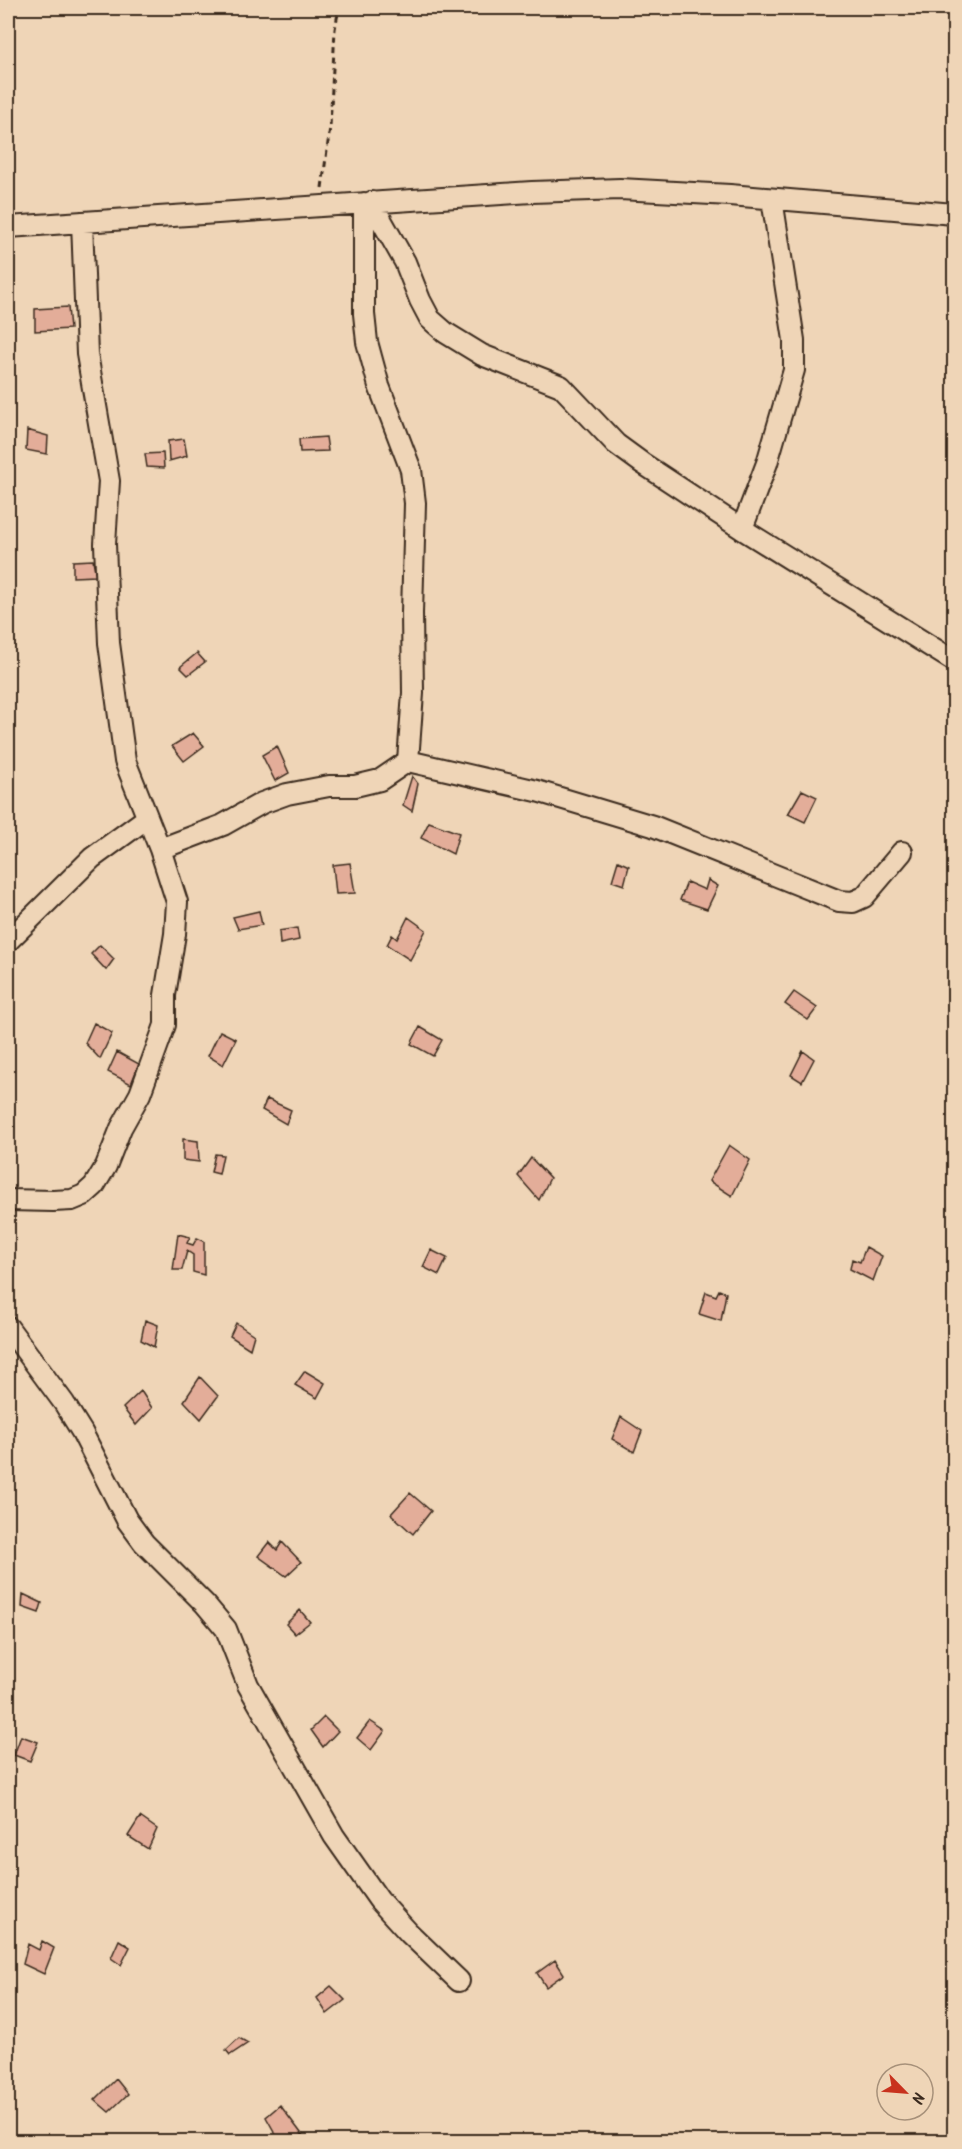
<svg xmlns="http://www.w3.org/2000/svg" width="962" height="2149" viewBox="0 0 962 2149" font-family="Kalam,sans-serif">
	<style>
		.building { fill: #e3ad99; stroke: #3b2a1e; stroke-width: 1.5 }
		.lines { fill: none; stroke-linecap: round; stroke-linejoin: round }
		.minor-casing { stroke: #3b2a1e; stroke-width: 24 }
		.path { stroke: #3b2a1e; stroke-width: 3; stroke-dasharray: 6 4.5; stroke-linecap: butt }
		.minor { stroke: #efd5b7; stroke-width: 20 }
	</style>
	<rect width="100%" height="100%" fill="#efd5b7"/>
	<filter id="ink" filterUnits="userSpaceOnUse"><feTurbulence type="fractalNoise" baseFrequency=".0167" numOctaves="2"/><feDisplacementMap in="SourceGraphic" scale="12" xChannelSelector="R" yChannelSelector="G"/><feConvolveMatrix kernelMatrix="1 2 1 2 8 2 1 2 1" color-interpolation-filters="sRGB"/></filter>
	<g filter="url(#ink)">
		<path class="building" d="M68,307L70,329L35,331V309Z
			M27,430L48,436L47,454L26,450Z
			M326,437L328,451L300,452L299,439Z
			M184,439L187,456L169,461L168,441Z
			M163,453L164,468L147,467L145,454Z
			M93,560L96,576L73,577V561Z
			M197,653L205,662L188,675L180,667Z
			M193,733L204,746L184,761L172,746Z
			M277,746L289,773L275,781L262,755Z
			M412,776L418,784L412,811L403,805Z
			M802,790L817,797L805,822L788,814Z
			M429,822L459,833L453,854L421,838Z
			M618,861L629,866L624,885L612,881Z
			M350,863L355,893L336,894L333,865Z
			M708,880L718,886L707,909L680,900L687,882L705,890Z
			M259,911L262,925L238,929L233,917Z
			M408,917L426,930L410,960L387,945L392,935L397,939Z
			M297,928L299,940L280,944L279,931Z
			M100,945L114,959L106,970L91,954Z
			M794,992L817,1008L808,1020L785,1004Z
			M94,1023L112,1033L100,1059L85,1043Z
			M420,1027L442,1040L433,1056L411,1044Z
			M220,1031L236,1039L223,1065L208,1056Z
			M803,1051L814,1059L802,1082L791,1075Z
			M117,1052L139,1064L131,1084L108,1072Z
			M267,1099L291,1110L286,1124L262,1110Z
			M183,1139L198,1141L199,1162L183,1160Z
			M729,1145L750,1160L732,1196L709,1181Z
			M215,1154L223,1155L219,1174L211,1172Z
			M531,1158L550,1178L539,1200L518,1176Z
			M178,1234L190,1237L187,1243L193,1245L197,1238L204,1241V1275L193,1272V1255L187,1251L182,1270H173Z
			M866,1247L882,1256L873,1281L850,1269L852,1259L860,1262Z
			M431,1250L447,1258L439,1275L423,1267Z
			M719,1290L726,1293L721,1321L699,1314L706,1292L716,1296Z
			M145,1320L158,1325L154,1347L141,1340Z
			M236,1323L254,1335L250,1349L230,1336Z
			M305,1371L325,1383L317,1398L295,1385Z
			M200,1377L218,1396L201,1419L184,1401Z
			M141,1391L152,1408L136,1425L123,1408Z
			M621,1417L642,1431L634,1452L612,1439Z
			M410,1493L431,1511L413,1534L391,1514Z
			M269,1542L277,1550L282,1542L301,1562L286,1576L258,1556Z
			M23,1594L42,1603L39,1613L22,1607Z
			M300,1610L310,1622L295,1634L286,1624Z
			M324,1717L338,1731L323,1747L311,1730Z
			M370,1721L385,1731L371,1750L357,1738Z
			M21,1736L38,1742L30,1761L14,1755Z
			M140,1817L157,1829L148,1849L128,1836Z
			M119,1940L130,1947L121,1965L111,1958Z
			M42,1941L54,1948L44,1974L23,1964L28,1944L39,1950Z
			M555,1960L564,1974L546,1987L537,1973Z
			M331,1986L345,2000L327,2014L317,1998Z
			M239,2038L248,2043L230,2055L226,2050Z
			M116,2079L128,2094L109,2112L95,2100Z
			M280,2105L304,2137L298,2142H280L266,2117Z"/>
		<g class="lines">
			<defs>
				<path id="minor" d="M371,202L405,262L420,300L430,319L446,333L482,355L561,386L616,444L642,463L742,529L954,661
					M364,203V314L367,342L379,386L411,470L415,503L412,613L413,693L408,761
					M8,227L532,192L620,189L730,195L954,214
					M742,529L767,463L794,370V340L772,199
					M160,849L223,825L262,803L287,794L329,786H355L380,780L408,761L537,791L653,826L839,901L853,902L864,897L902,852
					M8,941L92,858L147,818
					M8,1200L53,1201L72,1200L84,1195L94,1186L106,1166L121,1128L140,1094L165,1025V995L175,934L177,902L160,849L125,761L109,643L105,544L109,481L87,354L82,222
					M8,1327L64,1403L82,1432L127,1520L144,1543L205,1604L226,1629L248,1685L334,1836L379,1900L409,1933L459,1981"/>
			</defs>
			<use href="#minor" class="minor-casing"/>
			<path class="path" d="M322,188L330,127L335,29L339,8"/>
			<use href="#minor" class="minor"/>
		</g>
	</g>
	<rect width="962" height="2149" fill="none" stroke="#efd5b7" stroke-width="30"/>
	<rect x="15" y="15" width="932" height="2119" fill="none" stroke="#3b2a1e" stroke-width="2" filter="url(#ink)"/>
	<g transform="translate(905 2092) rotate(115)"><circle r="28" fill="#efd5b7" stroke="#a7917a" stroke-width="1.5"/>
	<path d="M0-4.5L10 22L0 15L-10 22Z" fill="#c8321e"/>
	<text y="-9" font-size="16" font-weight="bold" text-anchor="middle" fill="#3b2a1e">N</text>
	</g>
</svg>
